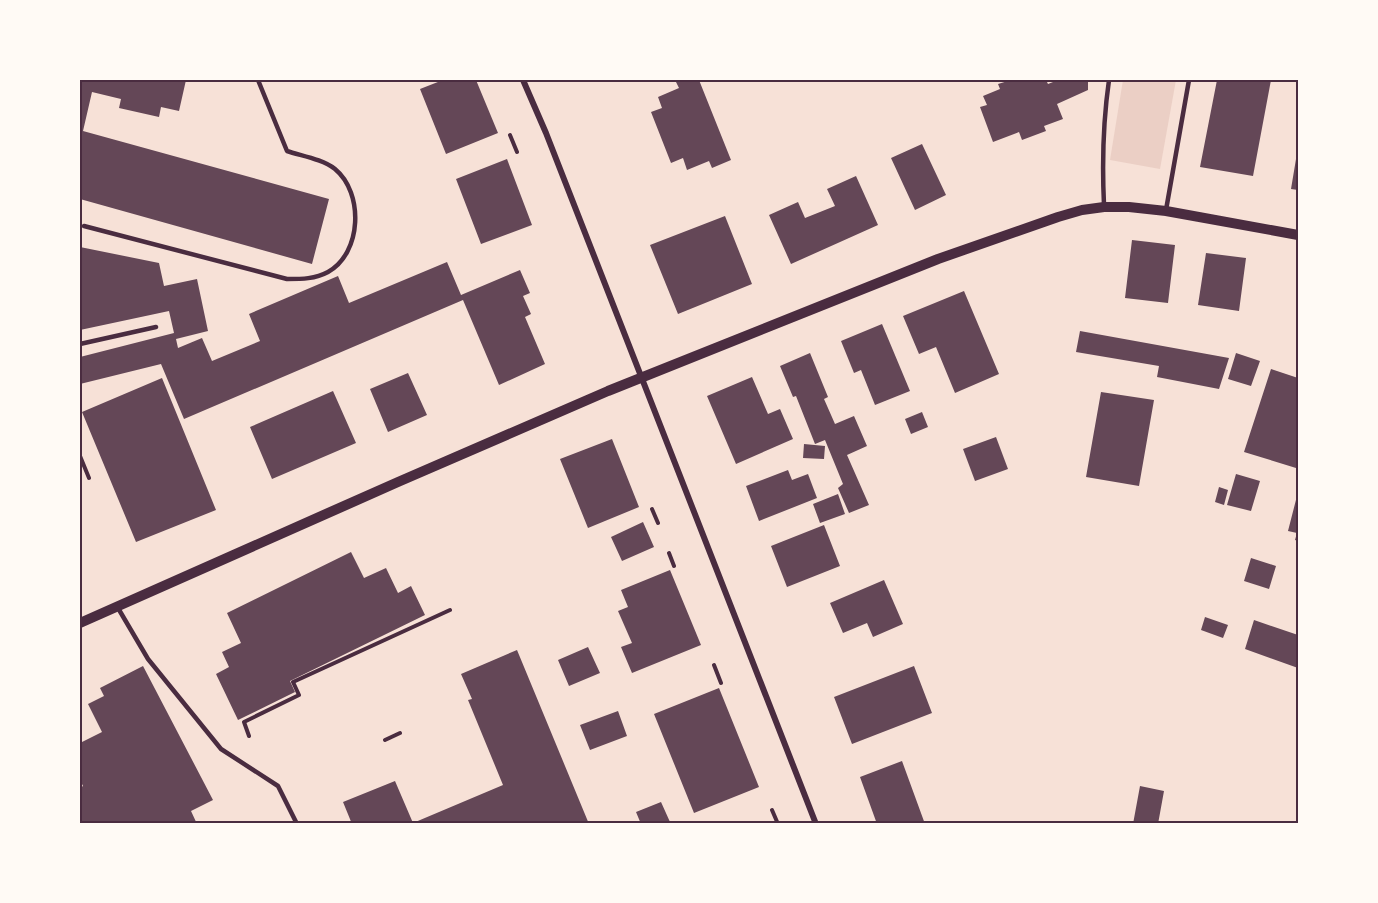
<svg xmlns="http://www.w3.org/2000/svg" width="1378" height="903" viewBox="0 0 1378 903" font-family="'Source Sans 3',sans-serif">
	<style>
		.green { fill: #ebcfc5 }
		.building { fill: #644757 }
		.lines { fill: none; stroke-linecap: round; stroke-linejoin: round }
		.path { stroke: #4a2c40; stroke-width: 4 }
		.service { stroke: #4a2c40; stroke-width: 4.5 }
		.minor { stroke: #4a2c40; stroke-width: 6 }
		.tertiary { stroke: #4a2c40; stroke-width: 10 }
		.neatline { fill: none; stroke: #4a2c40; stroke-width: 2 }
	</style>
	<rect width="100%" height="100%" fill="#f7e1d7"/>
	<path class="green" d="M1123,80H1176L1160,169L1110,160Z"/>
	<path class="building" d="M80,80H186L179,111L161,107L159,117L119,108L121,99L92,92L83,131L329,199L312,264L80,199Z
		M443,80H476L498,133L446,154L420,89Z
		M682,80H699L731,160L712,168L709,161L687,170L683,158L671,163L651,112L662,108L658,97L679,88L676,82Z
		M1011,80H1046L1048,84L1058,80H1088V90L1057,104L1063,119L1044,126L1046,131L1022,140L1019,132L993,142L980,107L987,105L983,96L1000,89L998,84Z
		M1217,80H1271L1253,176L1200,167Z
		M922,144L946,195L915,210L891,158Z
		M1297,153H1298V190L1291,189Z
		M507,159L532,225L481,244L456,179Z
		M856,176L878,225L791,264L769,215L798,202L805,218L835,206L827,189Z
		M725,216L752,284L678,314L650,245Z
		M1132,240L1175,245L1168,303L1125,298Z
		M80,247L159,263L164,286L197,279L208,331L176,339L178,348L202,338L212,361L260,341L249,314L338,276L349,303L447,262L461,295L520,270L530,293L523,296L531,314L525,317L545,364L499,385L463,300L184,419L161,364L80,384V357L174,333L169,311L80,330Z
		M1206,253L1246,258L1239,311L1198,305Z
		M964,291L999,374L955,393L936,347L919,354L903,316Z
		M882,324L910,391L875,405L861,370L854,373L841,341Z
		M1080,331L1229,358L1219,389L1157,377L1159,366L1076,352Z
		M810,353L828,397L824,399L835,424L854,416L867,446L847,455L869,505L849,513L838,488L843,484L825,440L815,444L796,396L793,397L780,366Z
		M1236,353L1260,361L1251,386L1228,379Z
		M1271,369L1298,378V461L1296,468L1244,452Z
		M408,373L427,415L388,432L370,389Z
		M752,377L768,414L780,409L793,439L736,464L707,396Z
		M162,378L216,510L136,542L82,412Z
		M333,391L356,443L272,479L250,427Z
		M1101,392L1154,400L1139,486L1086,477Z
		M922,412L928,427L911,434L905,419Z
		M996,437L1008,469L975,481L963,449Z
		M612,439L639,507L588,528L560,459Z
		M804,444L825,446L824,459L803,458Z
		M788,470L792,480L808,474L817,498L759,521L746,486Z
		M1236,474L1260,481L1251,511L1227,505Z
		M1219,487L1228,490L1224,505L1215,502Z
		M1298,492V541L1295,540L1297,533L1288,531Z
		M838,494L845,514L820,523L813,504Z
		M643,522L654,547L622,561L611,537Z
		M824,525L840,566L787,587L771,546Z
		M351,552L364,578L386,568L398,593L411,586L425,615L290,681L295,692L238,720L216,674L229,667L222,652L241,643L227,613Z
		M1251,558L1276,566L1269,589L1244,581Z
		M670,570L701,645L632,673L621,647L632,643L618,611L628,607L621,590Z
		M884,580L903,624L873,637L867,623L843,633L830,603Z
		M1205,617L1228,625L1223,638L1201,630Z
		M1254,620L1298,635V668L1245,649Z
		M588,647L600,673L569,686L558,660Z
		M517,650L589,824H352L343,802L395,781L413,823L503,785L468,700L472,699L461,674Z
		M143,666L213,800L191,811L197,824H80V788L83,786L80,780V743L102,732L88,704L104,696L100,688Z
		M914,666L932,713L852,744L834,697Z
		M719,688L759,787L694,813L654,714Z
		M618,711L627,736L590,750L580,725Z
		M902,761L925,824H877L860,777Z
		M1140,786L1164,791L1158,824H1133Z
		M661,802L670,822L667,824H641L636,812Z"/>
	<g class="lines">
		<path class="path" d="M510,135L517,152
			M80,456L89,478
			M652,509L658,523
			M669,553L674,566
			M714,665L721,683
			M249,736L244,722L299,695L293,682L450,610
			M385,740L400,733
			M772,810L778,824"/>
		<path class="service" d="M1104,205C1102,163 1103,122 1109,80
			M1166,210L1189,80
			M84,226L287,279C302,279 315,279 328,272C362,253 364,193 335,169C322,159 302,156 287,151L258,80
			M80,344L156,327
			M118,608L148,659L221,749L278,786L297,824"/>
		<path class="minor" d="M523,80L546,133L816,824"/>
		<path class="tertiary" d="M80,623L398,482L608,391L938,259L1058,217L1082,210L1104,207H1129L1166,211L1298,235"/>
	</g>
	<rect width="1378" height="903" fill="none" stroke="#fffaf5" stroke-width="162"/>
	<rect x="81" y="81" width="1216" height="741" class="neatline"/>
</svg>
